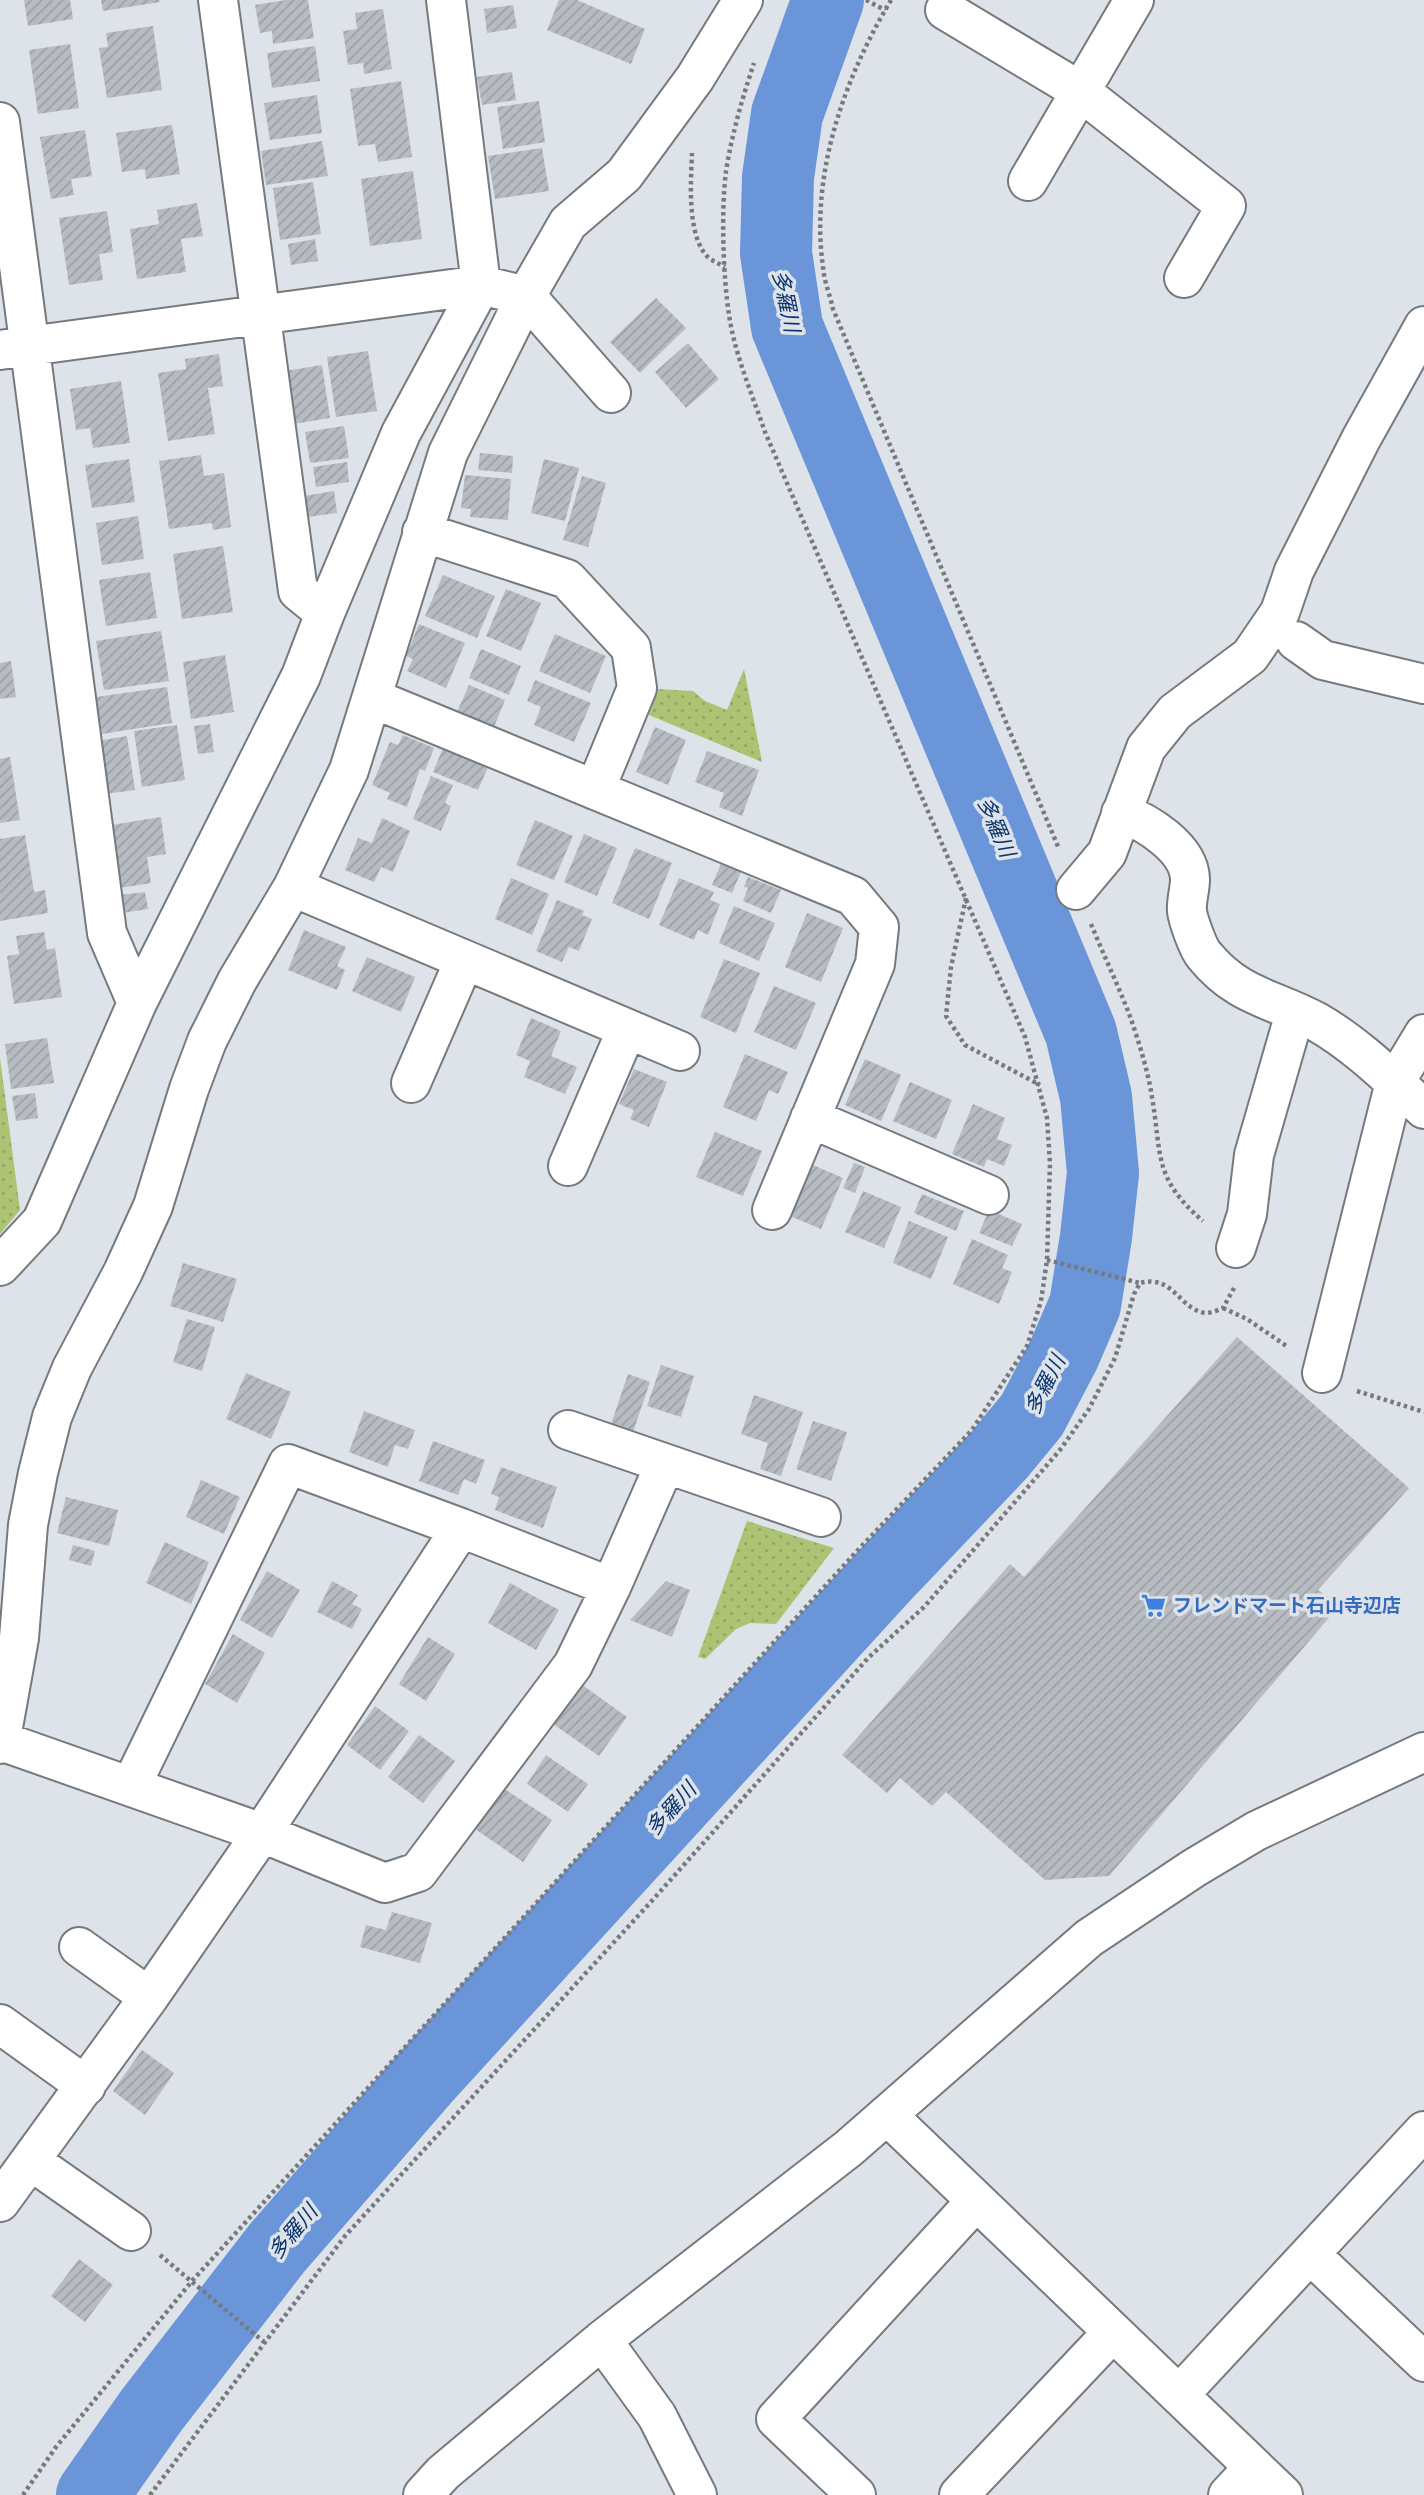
<svg xmlns="http://www.w3.org/2000/svg" width="1424" height="2495" viewBox="0 0 1424 2495" font-family="Signika,'Noto Sans JP',sans-serif">
	<style>
		.park { fill: url(#park-dots) }
		.lines { fill: none; stroke-linecap: round; stroke-linejoin: round }
		.river { stroke: #6a95d9; stroke-width: 72 }
		.building { fill: url(#building-hatch) }
		.minor-casing { stroke: #757a7f; stroke-width: 42 }
		.path { stroke: #767a7d; stroke-width: 4.5; stroke-dasharray: 3.5 3.5; stroke-linecap: butt }
		.minor { stroke: #fff; stroke-width: 38 }
		.labels { text-anchor: middle; dominant-baseline: central; stroke-width: 7; stroke-linejoin: round; paint-order: stroke }
		.shop-label { font-size: 19px; font-weight: bold; fill: #366cbe; stroke: #dde3e9; text-anchor: start }
		.water-label { font-size: 21px; font-style: italic; fill: #0b336f; stroke: #dde3e9 }
	</style>
	<defs>
		<pattern id="park-dots" width="8" height="8" patternUnits="userSpaceOnUse" patternTransform="scale(1.75)"><rect width="8" height="8" fill="#abc372"/><path d="M2 2h.1M6 6h.1" fill="none" stroke="#93a763" stroke-width="1.8" stroke-linecap="round"/></pattern>
		<pattern id="building-hatch" width="6" height="6" patternUnits="userSpaceOnUse" patternTransform="scale(1.75)"><rect width="6" height="6" fill="#b7bcc2"/><path d="M-1 1l2-2M0 6l6-6M5 7l2-2" fill="none" stroke="#9da1a7"/></pattern>
	</defs>
	<rect width="100%" height="100%" fill="#dde3e9"/>
	<path class="park" d="M744,669L762,762L649,715L658,689L693,691L705,701L727,710Z
		M0,1058L20,1210L0,1234Z
		M747,1521L834,1548L776,1624L750,1623L736,1629L705,1659L698,1657Z"/>
	<g class="lines">
		<path class="river" d="M92,2495L151,2411L277,2248L424,2079L883,1577L999,1455L1032,1415L1064,1354L1085,1305L1096,1237L1103,1173L1096,1097L1081,1033L787,327L776,253L778,177L787,114L828,0"/>
	</g>
	<path class="building" d="M24,0H70L73,19L28,26Z
		M101,0H159L160,2L103,11Z
		M286,0H308L314,38L273,44L272,31L260,33L255,5Z
		M559,0H577L645,29L631,64L547,30Z
		M513,5L517,28L487,33L484,9Z
		M383,9L392,69L364,74L363,63L348,65L343,31L357,29L355,13Z
		M153,26L162,90L107,98L99,48L108,47L106,33Z
		M70,44L79,108L38,114L29,50Z
		M315,46L320,81L272,88L267,53Z
		M512,72L516,100L482,105L477,77Z
		M401,81L412,157L378,162L375,144L358,146L350,89Z
		M317,95L322,133L270,140L264,103Z
		M539,101L545,142L503,149L497,107Z
		M172,125L180,174L146,179L145,169L122,172L116,133Z
		M85,130L92,176L71,179L74,195L51,199L40,137Z
		M322,141L328,176L266,185L261,151Z
		M542,148L549,191L495,199L488,156Z
		M413,171L422,239L370,246L361,179Z
		M313,182L321,234L280,240L273,188Z
		M197,203L203,236L181,239L186,272L137,279L130,229L159,224L157,210Z
		M107,211L113,252L99,254L103,280L69,285L59,218Z
		M315,239L318,261L291,265L288,244Z
		M656,298L686,328L640,373L610,342Z
		M688,343L719,379L686,408L655,372Z
		M368,351L377,411L336,417L327,357Z
		M219,354L223,386L208,388L215,434L168,441L158,373L186,369L185,359Z
		M322,365L330,418L293,424L285,371Z
		M121,381L130,443L93,448L90,428L76,430L70,389Z
		M344,426L349,458L310,463L305,432Z
		M480,453L513,456L512,473L478,470Z
		M201,455L204,476L224,473L231,527L213,530L212,523L169,529L159,461Z
		M129,459L135,502L92,508L85,465Z
		M544,459L579,468L565,521L531,513Z
		M347,462L349,482L316,487L313,467Z
		M465,475L511,479L508,520L470,517L471,509L461,508Z
		M582,476L606,483L588,547L563,540Z
		M334,491L337,513L307,517L304,496Z
		M138,516L144,559L102,565L96,523Z
		M223,546L233,612L182,619L173,554Z
		M150,572L157,618L106,626L99,580Z
		M443,575L495,596L477,638L425,616Z
		M506,589L541,603L521,651L486,636Z
		M419,624L465,643L446,688L407,671L413,659L406,656Z
		M161,631L169,681L104,690L96,641Z
		M555,634L606,656L590,693L539,671Z
		M481,649L521,666L509,695L469,678Z
		M225,655L234,712L191,719L183,662Z
		M11,661L16,697L0,699V663Z
		M535,680L591,703L574,742L534,725L541,707L527,701Z
		M469,685L505,700L494,727L457,712Z
		M167,687L172,723L102,734L96,697Z
		M210,724L214,752L198,754L194,726Z
		M177,725L185,780L142,787L134,731Z
		M655,727L686,740L668,785L636,772Z
		M403,735L434,748L425,771L420,769L407,807L387,799L390,793L372,785L390,742L398,745Z
		M127,736L135,790L105,794L97,741Z
		M443,748L488,767L478,790L433,772Z
		M707,751L759,770L742,816L719,807L724,793L695,782Z
		M10,757L20,820L0,823V759Z
		M431,776L453,785L445,803L451,806L441,831L413,819Z
		M161,817L166,854L147,857L151,883L120,888L111,825Z
		M382,818L410,831L393,872L381,867L374,882L345,870L358,838L372,843Z
		M535,820L573,836L554,880L516,865Z
		M584,834L617,848L597,896L564,882Z
		M25,835L34,892L45,890L48,913L0,921V839Z
		M635,848L672,863L649,919L612,903Z
		M721,864L741,872L732,893L712,885Z
		M748,877L781,890L771,913L743,901L748,888L744,887Z
		M511,878L549,894L532,935L495,919Z
		M679,878L714,892L710,900L720,904L708,935L698,930L694,940L659,925Z
		M145,892L148,909L122,913L119,895Z
		M557,900L584,911L582,915L592,919L579,951L569,947L562,962L536,951Z
		M734,906L775,923L759,961L719,943Z
		M807,913L843,928L821,982L785,967Z
		M304,930L346,947L337,966L345,970L337,990L288,970Z
		M44,932L47,950L55,948L62,997L14,1004L7,956L19,954L16,936Z
		M367,957L415,977L401,1012L352,991Z
		M724,959L760,973L736,1033L700,1017Z
		M774,986L816,1003L796,1050L754,1032Z
		M531,1018L561,1031L551,1056L577,1067L565,1094L524,1077L530,1061L516,1055Z
		M47,1038L54,1083L11,1089L5,1044Z
		M745,1054L788,1072L778,1094L769,1090L756,1121L723,1107Z
		M865,1059L901,1075L881,1121L845,1105Z
		M634,1069L667,1082L649,1127L630,1119L634,1110L619,1104Z
		M910,1082L952,1100L936,1139L893,1121Z
		M35,1093L38,1118L16,1121L12,1096Z
		M973,1104L1005,1118L997,1139L1012,1145L1004,1166L987,1159L984,1167L952,1154Z
		M715,1132L762,1151L743,1196L696,1177Z
		M806,1162L843,1178L821,1229L785,1214Z
		M854,1163L865,1167L855,1193L843,1188Z
		M863,1191L901,1207L884,1248L845,1232Z
		M922,1194L964,1211L956,1231L914,1213Z
		M989,1210L1022,1224L1012,1246L979,1233Z
		M909,1221L948,1237L931,1279L893,1263Z
		M972,1239L1008,1255L1002,1268L1012,1272L999,1304L953,1284Z
		M183,1263L237,1279L223,1322L170,1306Z
		M187,1319L215,1327L202,1371L173,1362Z
		M1237,1337L1409,1488L1318,1590L1334,1600L1333,1613L1109,1876L1045,1880L946,1792L932,1806L900,1778L887,1793L842,1755L1010,1564L1024,1577Z
		M661,1365L694,1376L681,1417L647,1406Z
		M246,1373L291,1392L271,1439L226,1419Z
		M628,1374L650,1382L630,1441L608,1433Z
		M754,1395L803,1412L781,1476L760,1469L768,1443L741,1434Z
		M364,1411L415,1430L408,1449L395,1445L388,1467L349,1452Z
		M813,1421L847,1432L831,1481L796,1469Z
		M433,1441L485,1460L476,1484L464,1479L458,1495L419,1481Z
		M501,1467L557,1487L543,1528L495,1510L499,1497L491,1494Z
		M201,1480L240,1497L224,1534L186,1517Z
		M66,1497L118,1510L109,1546L57,1533Z
		M165,1542L209,1562L191,1604L146,1583Z
		M73,1545L95,1551L91,1566L69,1560Z
		M267,1571L300,1590L272,1638L240,1620Z
		M332,1581L358,1595L352,1604L362,1609L352,1629L317,1612Z
		M666,1581L690,1590L672,1637L630,1620Z
		M510,1583L559,1610L536,1650L488,1623Z
		M233,1634L265,1653L237,1703L205,1684Z
		M428,1637L455,1654L426,1701L399,1684Z
		M581,1684L627,1717L599,1756L553,1724Z
		M375,1706L409,1731L380,1770L347,1745Z
		M419,1735L455,1761L423,1803L388,1777Z
		M546,1755L588,1784L568,1812L527,1784Z
		M503,1788L552,1820L523,1862L475,1829Z
		M392,1912L432,1923L420,1963L360,1947L366,1925L386,1930Z
		M142,2050L174,2073L145,2115L113,2091Z
		M79,2259L113,2285L85,2322L51,2296Z"/>
	<g class="lines">
		<defs>
			<path id="minor" d="M218,0L298,591L325,613
				M945,10L1080,91L1226,206L1184,278
				M0,122L107,933L137,1003
				M1028,181L1134,0
				M0,350L481,285L526,296L611,393
				M422,532L567,579L631,648L637,688L595,790
				M1296,641L1323,660L1424,684
				M372,698L853,896L879,927L875,964L772,1210
				M1121,813C1147,822 1189,848 1190,879C1190,890 1186,901 1187,911C1188,920 1198,948 1204,955C1239,998 1273,998 1317,1022C1357,1045 1390,1078 1424,1109
				M293,887L680,1051
				M1076,890L1107,853L1146,748L1175,712L1250,656L1280,612L1294,571L1361,439L1424,326
				M411,1083L464,961
				M810,1118L989,1195
				M568,1166L627,1029
				M1236,1248L1247,1214L1254,1155L1295,1013
				M0,1266L42,1221L137,1003L301,676L325,613L401,433L481,285L446,0
				M1322,1373L1395,1082L1424,1034
				M568,1430L821,1517
				M461,1528L611,1587
				M1,1741L262,1833L385,1883L418,1872L573,1665L611,1587L665,1464
				M0,1744L19,1638L28,1525L38,1473L52,1417L72,1368L123,1272L153,1206L189,1089L207,1041L237,981L293,887L349,770L448,453L526,296L568,223L624,175L695,78L743,0
				M79,1947L149,1997
				M0,2024L86,2086
				M887,2115L1283,2495
				M31,2161L131,2231
				M0,2202L149,1997L262,1833L461,1528L288,1464L131,1786
				M1311,2255L1424,2362
				M602,2340L657,2416L697,2495
				M1179,2395L1424,2131
				M423,2495L443,2473L602,2340L849,2148L1089,1938L1194,1868L1256,1831L1424,1752
				M856,2495L776,2419L976,2201
				M959,2495L1113,2332
				M1228,2495L1254,2467"/>
		</defs>
		<use href="#minor" class="minor-casing"/>
		<path class="path" d="M866,0L885,10
			M891,0C844,79 810,174 823,267C824,281 830,295 833,309L1059,849
			M692,153C691,181 686,239 710,259C715,262 720,264 725,267
			M966,898L951,967L946,1016L965,1045L1040,1085
			M1091,924C1104,956 1119,987 1131,1019C1139,1043 1148,1071 1152,1097C1162,1156 1153,1178 1203,1221
			M1047,1260L1140,1283
			M1223,1308L1247,1319L1288,1347
			M1357,1391L1424,1412
			M160,2255L264,2342
			M23,2495L56,2447L192,2281L857,1551L972,1430L1027,1346L1041,1301L1047,1260L1050,1163L1047,1118L1025,1037L765,432C752,394 735,355 729,315C723,276 721,210 726,171C732,134 742,99 754,63
			M150,2495L345,2236L649,1904L868,1658L924,1607L1060,1450L1089,1409L1115,1358L1134,1294L1140,1283C1174,1274 1179,1310 1206,1313C1211,1313 1218,1310 1223,1308L1234,1288"/>
		<use href="#minor" class="minor"/>
	</g>
	<defs>
		<symbol id="supermarket-bare" viewBox="-9 -9 18 18"><path d="M-6-5.5h2.5l.6 2H6L4.5 2H-2.5L-4.4-4H-6ZM-1.5 3.2a1.3 1.3 0 1 0 .1 0ZM3 3.2a1.3 1.3 0 1 0 .1 0Z" fill="#3f7fe0" stroke="#dde3e9" stroke-width="2.5" paint-order="stroke"/></symbol>
	</defs>
	<g fill-rule="evenodd">
		<use href="#supermarket-bare" x="1136" y="1588" width="35" height="35"/>
	</g>
	<g class="labels">
		<g class="shop-label">
			<text x="1173" y="1606">フレンドマート石山寺辺店</text>
		</g>
		<g class="water-label">
			<text transform="translate(786 301) rotate(78)">多羅川</text>
			<text transform="translate(996 827) rotate(67)">多羅川</text>
			<text transform="translate(1045 1385) rotate(-63)">多羅川</text>
			<text transform="translate(671 1809) rotate(-48)">多羅川</text>
			<text transform="translate(293 2232) rotate(-50)">多羅川</text>
		</g>
	</g>
</svg>
